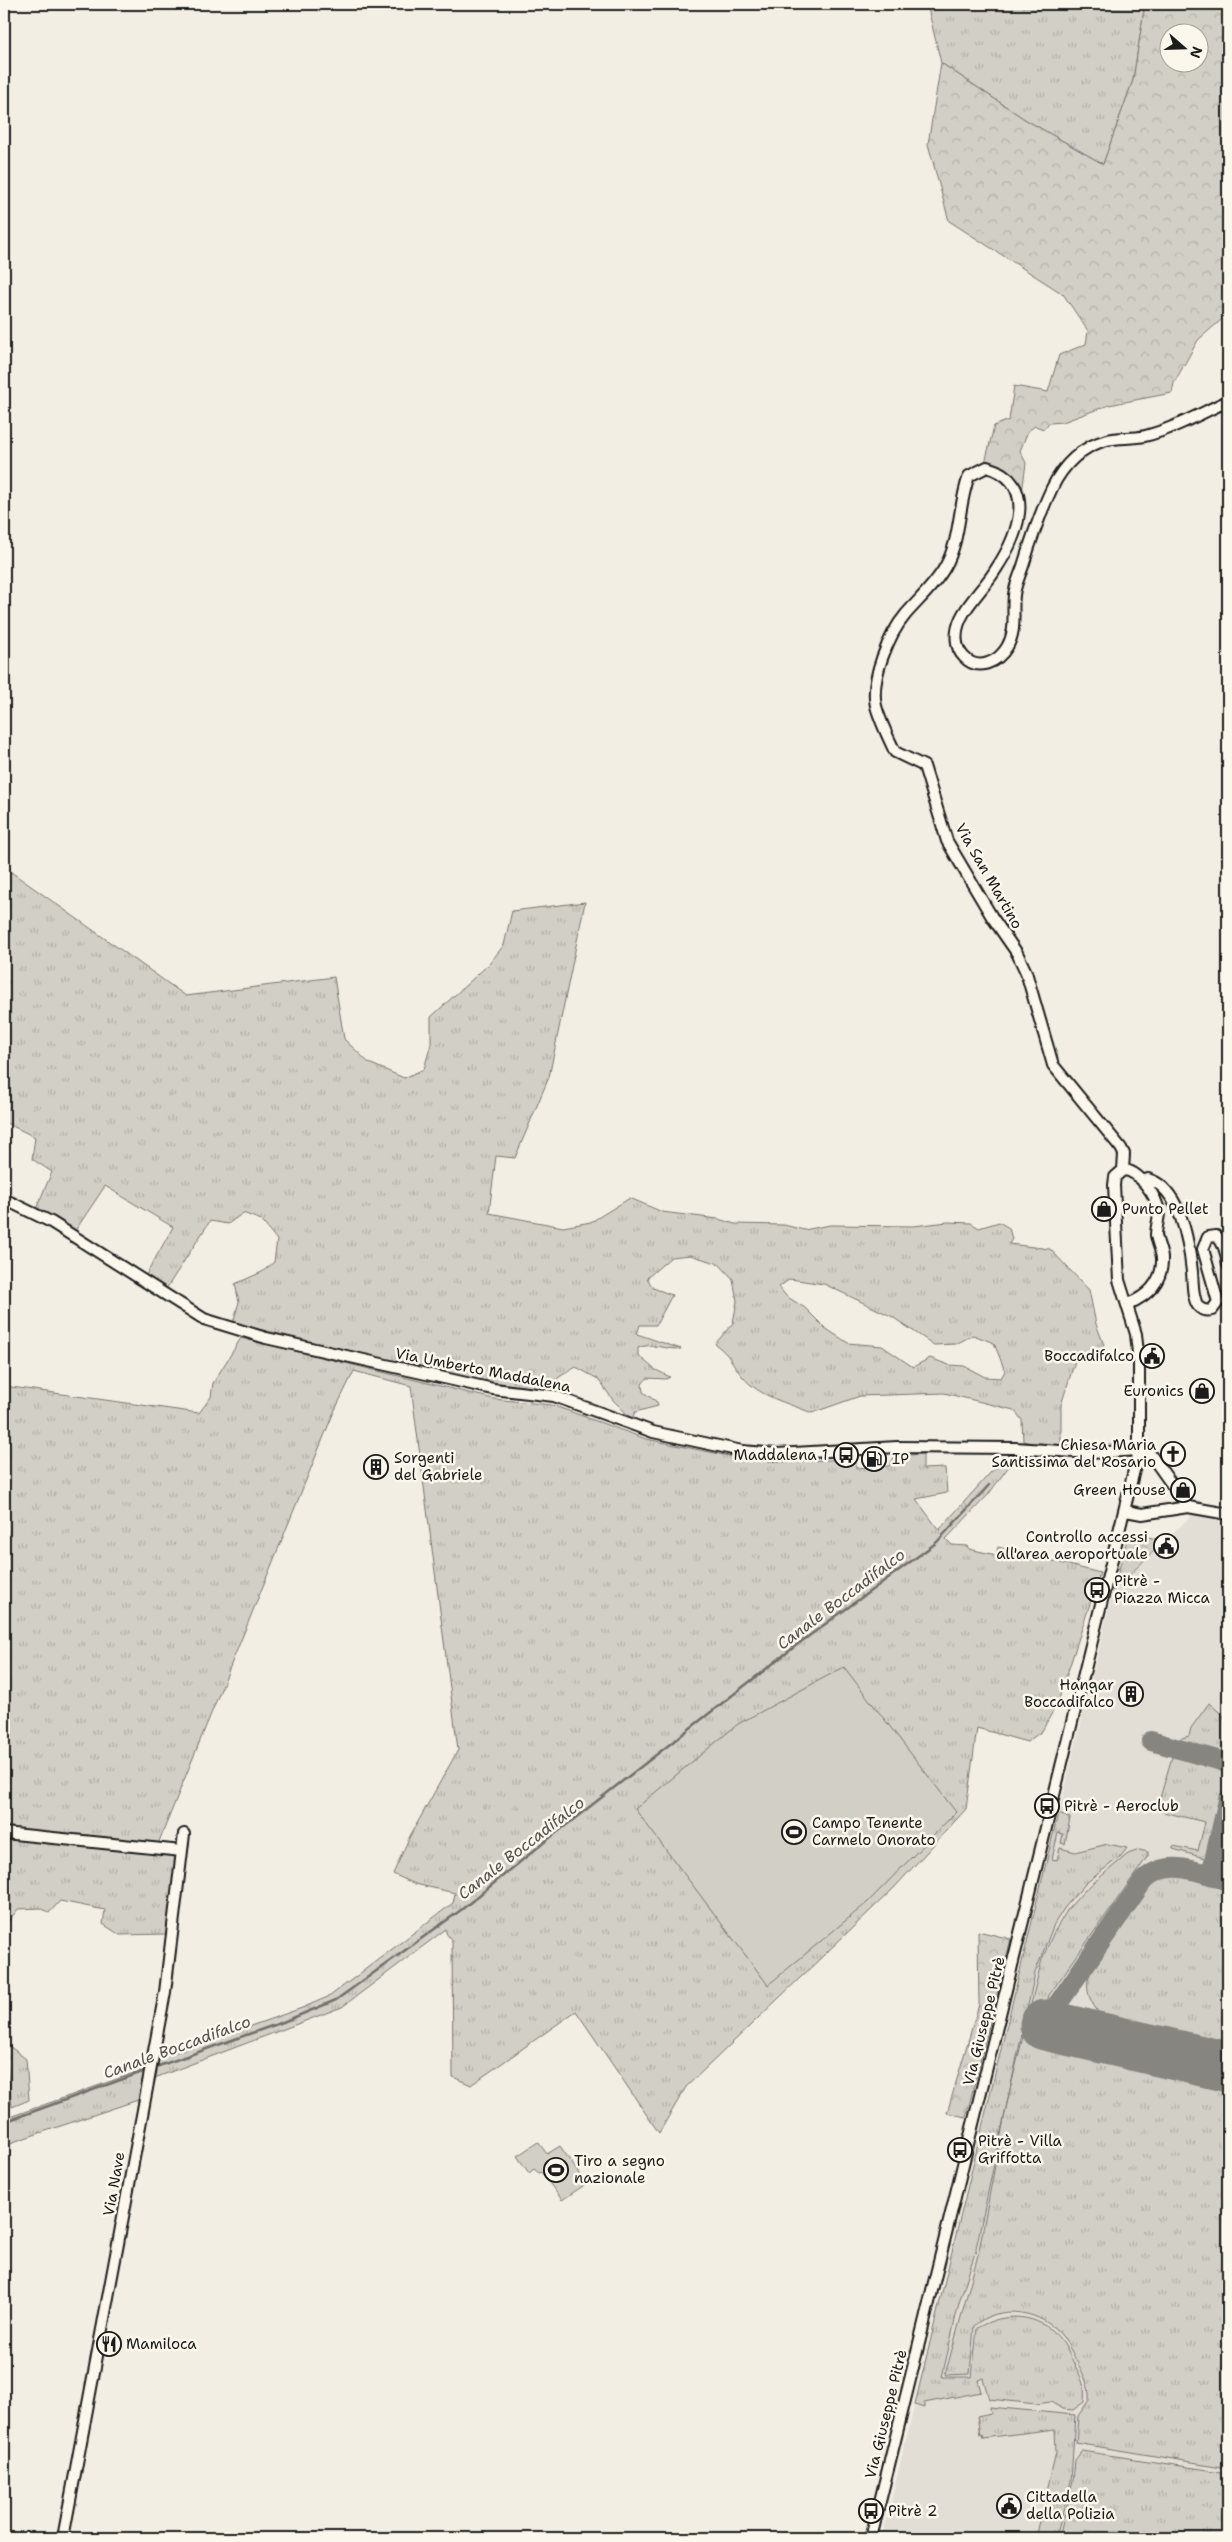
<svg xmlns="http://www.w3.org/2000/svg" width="1232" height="2542" viewBox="0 0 1232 2542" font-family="'Shantell Sans',sans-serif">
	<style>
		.built { fill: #e2ded5 }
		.grass { fill: url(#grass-tufts); stroke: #777671; fill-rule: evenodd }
		.forest { fill: url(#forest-crowns); stroke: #777671; fill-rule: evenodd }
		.garden { fill: #d2cfc6; stroke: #777671 }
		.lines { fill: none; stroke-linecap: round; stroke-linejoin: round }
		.stream { stroke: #716f6b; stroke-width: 2.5 }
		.taxiway { stroke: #878580; stroke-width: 20 }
		.runway { stroke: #878580; stroke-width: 51 }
		.tertiary-casing { stroke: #1c1c1c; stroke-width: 14 }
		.tertiary { stroke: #fbf7ec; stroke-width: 10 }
		.labels { text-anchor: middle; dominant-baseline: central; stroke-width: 5; stroke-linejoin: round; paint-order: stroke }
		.street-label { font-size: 15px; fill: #1c1c1c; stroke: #fbf7ec }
		.poi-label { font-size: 15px; fill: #1c1c1c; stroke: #fbf7ec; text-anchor: start }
		.water-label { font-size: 16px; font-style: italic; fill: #545351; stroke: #fbf7ec }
	</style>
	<defs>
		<pattern id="grass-tufts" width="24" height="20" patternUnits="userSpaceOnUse" patternTransform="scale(1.25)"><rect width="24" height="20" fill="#d2cfc6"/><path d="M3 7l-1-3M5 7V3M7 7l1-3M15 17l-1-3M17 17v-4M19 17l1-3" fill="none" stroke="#b4b1aa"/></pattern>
		<pattern id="forest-crowns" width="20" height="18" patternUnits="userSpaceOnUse" patternTransform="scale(1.25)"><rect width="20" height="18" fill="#d2cfc6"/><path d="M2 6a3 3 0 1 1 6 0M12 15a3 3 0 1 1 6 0" fill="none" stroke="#b4b1aa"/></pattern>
	</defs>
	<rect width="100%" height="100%" fill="#f2eee4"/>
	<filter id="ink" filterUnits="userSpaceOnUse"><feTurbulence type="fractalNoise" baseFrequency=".02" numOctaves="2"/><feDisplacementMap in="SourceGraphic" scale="10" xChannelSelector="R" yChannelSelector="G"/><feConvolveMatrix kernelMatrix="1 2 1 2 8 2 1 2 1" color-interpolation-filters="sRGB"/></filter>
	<g filter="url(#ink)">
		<path class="built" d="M1196,1511L1228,1518V2538H882L1113,1591Z"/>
		<path class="grass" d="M927,4H1145L1133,80L1103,164L1026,120L941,63Z
			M4,867L186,996L334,977L344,1039L369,1063L404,1078L424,1069L431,1044V1017L489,964L504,945L512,911L585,902L549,1077L515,1158L496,1156L489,1213L563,1227L591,1222L630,1198L662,1212L718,1219L735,1224L784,1225L804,1230L830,1225L913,1226L948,1222L971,1223L979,1228L999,1222L1009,1228L1012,1239L1009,1244L1050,1249L1089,1290L1096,1324L1104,1345V1360L1077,1355L1061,1405V1446L1036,1445L1023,1441L1022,1420L1014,1410L944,1393L860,1396L812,1413C788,1403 759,1397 742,1376C731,1362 730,1355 715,1344L733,1323L737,1301L733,1279L719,1264L690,1255L671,1257L647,1278L653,1288L672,1295L656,1325H640L637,1334L681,1349C667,1350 650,1342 638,1348V1355L654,1369L670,1377L666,1379L647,1378L642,1384L643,1392L657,1402L658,1406L635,1412L632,1419L613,1400L598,1379L576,1367L559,1377L549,1390L465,1378L233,1323L239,1302L235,1284L262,1272L274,1262L277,1240L261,1220L243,1213L228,1224L210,1221L166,1289L146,1275L173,1227L105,1186L75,1231L36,1209L52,1172L32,1159L35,1137L4,1122ZM790,1279L824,1284L845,1294L891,1316L934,1345L956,1344L973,1335L994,1343L1005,1371L1001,1378L985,1377L964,1366L949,1365L930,1358L913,1367L882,1346L848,1343L825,1328L805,1308L786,1296L779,1287Z
			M241,1338L494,1399L552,1405L646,1439L734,1457L779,1462L855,1459L856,1468L889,1466L895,1456L923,1454V1469L945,1468L947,1493L916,1499L939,1530L991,1472L1014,1454L1017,1455L988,1495L946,1539L952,1545L967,1546L969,1549L996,1555L998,1547L1100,1573L1058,1702L1042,1731L1027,1742L977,1728L966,1809L894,1888L686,2087L659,2133L576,2011L471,2085L453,2077L452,1941L446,1933V1929L342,2007L152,2079L156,2059L302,2008L330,1996L453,1903L455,1893L415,1884L393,1874L410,1836L458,1750L411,1386L354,1371L333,1414L158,1844L4,1829V1386L199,1413L211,1397L213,1383Z
			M1209,1703L1228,1720V1757L1178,1743L1179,1739L1189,1736L1191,1728Z
			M1174,1750H1180L1221,1761L1228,1767V1789L1211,1860L1173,1849V1846L1198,1851L1205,1822L1163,1812L1160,1809V1798Z
			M1058,1814L1070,1818L1065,1844L1061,1843L1063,1834L1058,1833L1052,1859L1057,1860L1060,1848L1075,1852L1108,1844L1127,1848L1121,1856L1086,1883L1065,1907L1054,1924L1035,1973L975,2253L959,2303L942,2377H972L977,2328C1004,2312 1038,2312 1060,2339C1066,2345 1069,2355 1073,2362C1081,2376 1086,2386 1084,2402L1073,2410L1062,2409L1051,2402L1036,2404L989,2399L983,2378L978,2380L981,2392L924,2403V2407L915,2404Z
			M4,1837L176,1855L167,1934L120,1935L103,1924L105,1910L60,1901L49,1913L41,1908L18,1909L4,1927Z
			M1139,1850L1148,1852V1856L1049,1995L1037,2046L1228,2091V2468L1076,2443L1078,2416L1089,2400C1090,2386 1084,2376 1078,2364C1073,2355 1069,2345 1063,2337C1042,2310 999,2303 974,2326L970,2374L945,2375L978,2255L1008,2098L1042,1959L1054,1932L1068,1909L1085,1890L1111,1868L1128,1854Z
			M1176,1875L1203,1881L1228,1892V2046L1103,2017C1092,2006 1083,1990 1090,1974L1155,1880Z
			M4,2042L26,2059L29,2100L12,2107Z
			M145,2069L138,2100L4,2145V2119Z
			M990,2407L1075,2415L1071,2481L1056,2538H1036L1056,2452L1055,2429L983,2438L982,2434L980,2435L977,2416L991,2413Z
			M1082,2451L1228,2473V2538H1059L1073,2481L1075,2460Z"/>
		<path class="forest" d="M1145,4H1228V314L1198,340L1174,383L1172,393L1109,405L1063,422L1049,423L1044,429L1035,426L1028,431L1020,451L1026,463L1022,493C1012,472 1007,469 985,463L994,426L1009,420L1014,386L1048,392L1059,355L1086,344L1088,331L1063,294L949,221L928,144L941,63L1026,120L1103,164L1133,80ZM1170,32H1200V62H1170Z
			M1129,1532L1164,1541L1113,1591Z
			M978,1931L1011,1939L966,2117L947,2113L979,2004Z"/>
		<path class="garden" d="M844,1667L956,1812L868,1902L768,1985L635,1809L738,1724Z
			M538,2142L547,2154L560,2146L586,2184L562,2200L541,2172L539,2173L534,2169L529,2173L517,2156Z"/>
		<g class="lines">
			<path class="stream" d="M153,2068L283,2022L336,2000L461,1910L542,1844L798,1644L936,1543L989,1485
				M4,2122L148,2070"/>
			<path class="taxiway" d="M1151,1741L1228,1763
				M1213,1865L1228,1800
				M1051,2026L1057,2005L1143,1881C1167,1856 1199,1873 1228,1880"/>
			<path class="runway" d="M1045,2025L1228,2067"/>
			<defs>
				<path id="tertiary" d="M1123,1170L1124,1154L1121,1148L1053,1065L1026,972L1017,953L992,917L947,841L924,766L895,752C888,737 880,721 876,706C870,679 889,634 906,614C920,598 935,585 945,567C961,539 958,505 969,476L987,467C1039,482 1018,536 996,569C986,586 969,601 961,618C955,631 954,647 964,657C978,672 998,662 1007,647C1017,630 1012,613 1014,595C1015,585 1020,575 1023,566C1031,540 1040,513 1052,488C1063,465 1082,446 1107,440C1119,437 1132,439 1145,436C1174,429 1201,413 1228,401
					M1123,1170C1139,1170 1157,1197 1159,1212C1159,1219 1156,1227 1156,1235C1157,1242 1161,1250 1162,1258C1163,1281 1148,1296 1128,1304
					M1143,1182L1148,1179C1180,1188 1189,1242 1192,1272C1193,1282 1192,1297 1198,1306C1202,1311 1207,1311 1212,1310L1218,1302L1203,1249L1208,1237L1216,1236C1225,1243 1226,1255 1228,1265
					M4,1199L51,1222L204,1319L266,1338L493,1389L554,1396L653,1432L742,1451L777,1454L897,1447L1015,1448L1090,1453L1139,1450L1150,1454L1188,1507
					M1126,1511L1142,1514L1188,1507L1228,1514
					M4,1833L182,1851
					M63,2538L165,1992L184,1834
					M871,2538L1139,1450V1363L1136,1334L1119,1280L1114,1185L1115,1177L1123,1170"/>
			</defs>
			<use href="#tertiary" class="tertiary-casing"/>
			<use href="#tertiary" class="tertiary"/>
		</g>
	</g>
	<defs>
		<symbol id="shop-ring" viewBox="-11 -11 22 22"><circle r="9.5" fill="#fbf7ec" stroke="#1c1c1c" stroke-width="1.5"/><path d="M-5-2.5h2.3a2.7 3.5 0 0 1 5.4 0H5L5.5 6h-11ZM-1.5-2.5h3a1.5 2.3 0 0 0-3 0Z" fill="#1c1c1c"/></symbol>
		<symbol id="civic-ring" viewBox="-11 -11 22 22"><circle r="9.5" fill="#fbf7ec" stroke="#1c1c1c" stroke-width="1.5"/><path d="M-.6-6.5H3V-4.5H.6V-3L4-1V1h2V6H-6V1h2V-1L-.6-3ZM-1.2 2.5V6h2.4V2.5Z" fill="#1c1c1c"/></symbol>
		<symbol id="church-ring" viewBox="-11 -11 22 22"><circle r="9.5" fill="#fbf7ec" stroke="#1c1c1c" stroke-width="1.5"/><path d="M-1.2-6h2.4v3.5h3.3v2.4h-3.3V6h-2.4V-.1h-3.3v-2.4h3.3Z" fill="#1c1c1c"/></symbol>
		<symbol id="bus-ring" viewBox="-11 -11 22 22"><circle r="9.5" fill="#fbf7ec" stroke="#1c1c1c" stroke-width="1.5"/><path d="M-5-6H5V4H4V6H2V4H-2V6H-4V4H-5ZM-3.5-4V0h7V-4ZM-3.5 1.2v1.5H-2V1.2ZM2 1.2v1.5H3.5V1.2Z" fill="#1c1c1c"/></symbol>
		<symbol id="fuel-ring" viewBox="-11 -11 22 22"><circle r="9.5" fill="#fbf7ec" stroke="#1c1c1c" stroke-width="1.5"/><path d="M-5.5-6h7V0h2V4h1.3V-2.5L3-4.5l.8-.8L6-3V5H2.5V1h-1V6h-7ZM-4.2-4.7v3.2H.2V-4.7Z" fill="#1c1c1c"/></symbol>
		<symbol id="building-ring" viewBox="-11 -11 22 22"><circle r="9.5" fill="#fbf7ec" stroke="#1c1c1c" stroke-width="1.5"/><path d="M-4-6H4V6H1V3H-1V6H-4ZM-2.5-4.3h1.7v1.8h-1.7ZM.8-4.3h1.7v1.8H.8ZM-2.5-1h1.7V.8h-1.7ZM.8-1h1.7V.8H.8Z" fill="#1c1c1c"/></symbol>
		<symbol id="stadium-ring" viewBox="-11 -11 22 22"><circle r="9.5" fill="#fbf7ec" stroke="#1c1c1c" stroke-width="1.5"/><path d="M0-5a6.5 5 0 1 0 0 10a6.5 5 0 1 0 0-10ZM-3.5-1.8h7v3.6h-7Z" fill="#1c1c1c"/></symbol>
		<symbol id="restaurant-ring" viewBox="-11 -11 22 22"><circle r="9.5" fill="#fbf7ec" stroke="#1c1c1c" stroke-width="1.5"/><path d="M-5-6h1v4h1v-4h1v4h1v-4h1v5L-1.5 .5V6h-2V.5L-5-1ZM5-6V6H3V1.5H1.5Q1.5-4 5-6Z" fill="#1c1c1c"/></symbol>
	</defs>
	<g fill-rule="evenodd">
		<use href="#shop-ring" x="1090" y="1195" width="28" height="28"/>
		<use href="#civic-ring" x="1138" y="1342" width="28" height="28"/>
		<use href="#shop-ring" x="1188" y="1377" width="28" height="28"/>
		<use href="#church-ring" x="1159" y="1440" width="28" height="28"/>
		<use href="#bus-ring" x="832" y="1441" width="28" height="28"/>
		<use href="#fuel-ring" x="860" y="1445" width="28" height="28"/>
		<use href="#building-ring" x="362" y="1453" width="28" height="28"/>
		<use href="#shop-ring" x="1169" y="1476" width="28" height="28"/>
		<use href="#civic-ring" x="1152" y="1532" width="28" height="28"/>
		<use href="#bus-ring" x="1083" y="1576" width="28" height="28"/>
		<use href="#building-ring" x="1117" y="1680" width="28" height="28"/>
		<use href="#bus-ring" x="1033" y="1792" width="28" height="28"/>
		<use href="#stadium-ring" x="780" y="1818" width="28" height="28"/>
		<use href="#bus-ring" x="946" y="2136" width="28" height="28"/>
		<use href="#stadium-ring" x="542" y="2156" width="28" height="28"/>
		<use href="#restaurant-ring" x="95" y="2330" width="28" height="28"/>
		<use href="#civic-ring" x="995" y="2492" width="28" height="28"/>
		<use href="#bus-ring" x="857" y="2497" width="28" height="28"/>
	</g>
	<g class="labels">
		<g class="street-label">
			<text transform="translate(989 876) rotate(60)">Via San Martino</text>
			<text transform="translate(483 1370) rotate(11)">Via Umberto Maddalena</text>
			<text transform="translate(984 2021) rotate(-76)">Via Giuseppe Pitrè</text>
			<text transform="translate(114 2184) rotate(-80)">Via Nave</text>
			<text transform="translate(886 2414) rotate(-76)">Via Giuseppe Pitrè</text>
		</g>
		<g class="poi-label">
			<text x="1122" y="1209">Punto Pellet</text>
			<text x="1134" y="1356" text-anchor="end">Boccadifalco</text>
			<text x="1184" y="1391" text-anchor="end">Euronics</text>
			<text x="1156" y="1445" text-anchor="end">Chiesa Maria<tspan x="1156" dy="17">Santissima del Rosario</tspan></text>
			<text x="828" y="1455" text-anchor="end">Maddalena 1</text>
			<text x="394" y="1458">Sorgenti<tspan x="394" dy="17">del Gabriele</tspan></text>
			<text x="892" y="1459">IP</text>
			<text x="1166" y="1490" text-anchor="end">Green House</text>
			<text x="1148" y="1537" text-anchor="end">Controllo accessi<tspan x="1148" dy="17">all'area aeroportuale</tspan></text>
			<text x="1114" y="1581">Pitrè -<tspan x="1114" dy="17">Piazza Micca</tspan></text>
			<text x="1114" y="1685" text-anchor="end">Hangar<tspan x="1114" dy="17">Boccadifalco</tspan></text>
			<text x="1064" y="1806">Pitrè - Aeroclub</text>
			<text x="812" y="1823">Campo Tenente<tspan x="812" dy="17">Carmelo Onorato</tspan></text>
			<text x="978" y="2141">Pitrè - Villa<tspan x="978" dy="17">Griffotta</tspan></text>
			<text x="574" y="2161">Tiro a segno<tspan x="574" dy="17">nazionale</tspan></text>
			<text x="126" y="2344">Mamiloca</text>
			<text x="1026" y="2497">Cittadella<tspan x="1026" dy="17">della Polizia</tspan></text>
			<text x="888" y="2511">Pitrè 2</text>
		</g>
		<g class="water-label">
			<text transform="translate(841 1599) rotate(-37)">Canale Boccadifalco</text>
			<text transform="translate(521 1848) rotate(-38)">Canale Boccadifalco</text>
			<text transform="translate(177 2047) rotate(-20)">Canale Boccadifalco</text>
		</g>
	</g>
	<rect width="1232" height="2542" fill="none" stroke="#fbf7ec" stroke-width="20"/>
	<rect x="10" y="10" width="1212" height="2522" fill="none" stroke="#1c1c1c" stroke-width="2" filter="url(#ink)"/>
	<g transform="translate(1184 48) rotate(110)"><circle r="24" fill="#fbf7ec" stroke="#a29f99"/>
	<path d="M0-4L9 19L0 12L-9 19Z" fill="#1c1c1c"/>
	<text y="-8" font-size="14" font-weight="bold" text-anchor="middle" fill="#1c1c1c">N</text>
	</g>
</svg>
